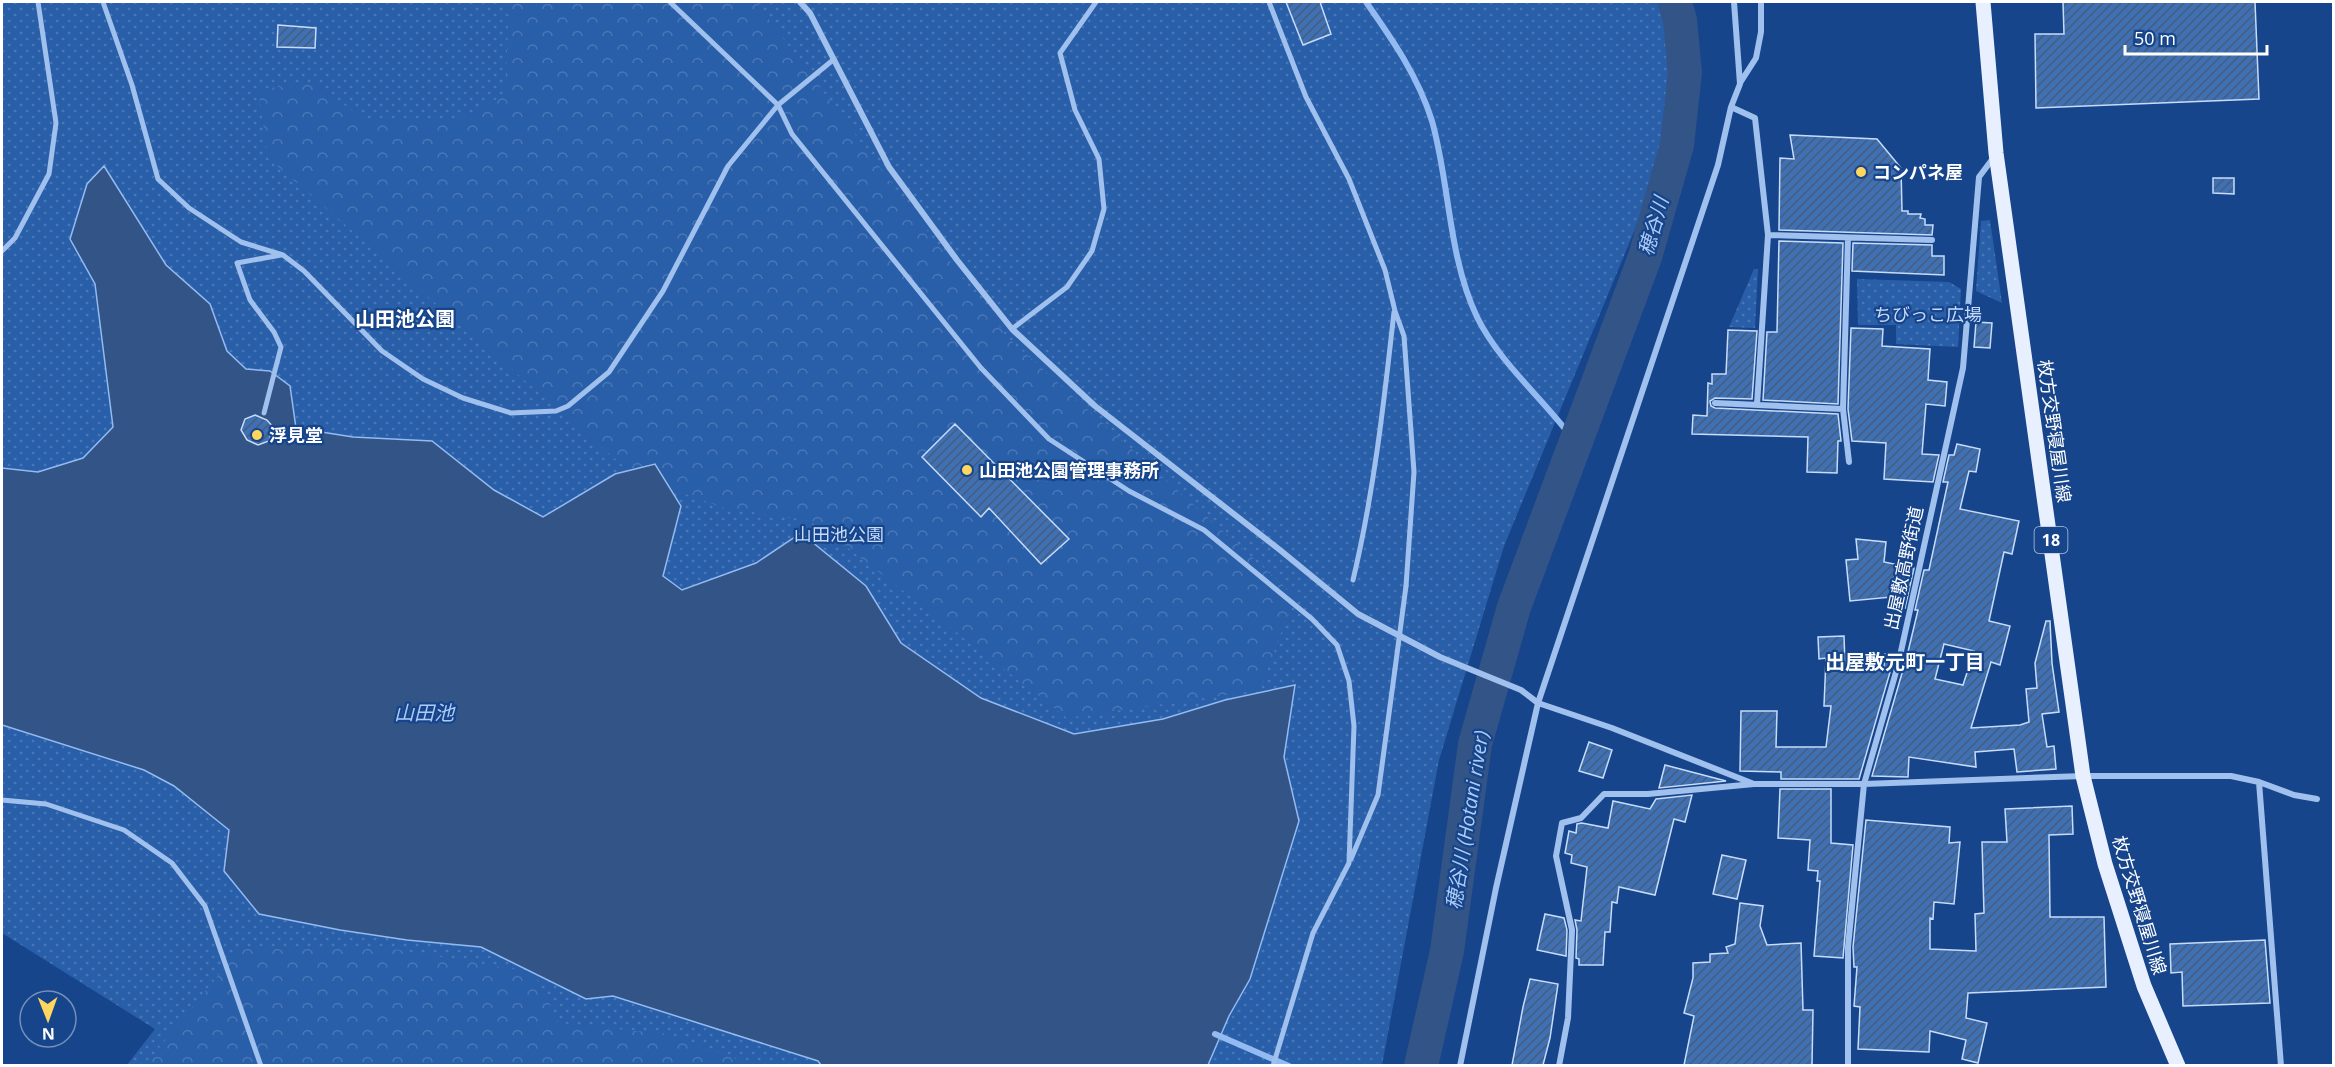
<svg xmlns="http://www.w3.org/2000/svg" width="2335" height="1067" viewBox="0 0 2335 1067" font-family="'Open Sans','Noto Sans JP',sans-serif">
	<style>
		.grass { fill: url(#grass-dots) }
		.forest { fill: url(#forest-crowns) }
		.water { fill: #325487; stroke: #93bbf1; stroke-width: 1.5 }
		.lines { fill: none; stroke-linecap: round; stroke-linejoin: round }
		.stream { stroke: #93bbf1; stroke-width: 6 }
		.river { stroke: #325487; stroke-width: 34 }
		.building { fill: url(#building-hatch); stroke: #c6dcfa; stroke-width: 1.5; fill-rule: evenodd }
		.pedestrian { stroke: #a0c1ee; stroke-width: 5 }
		.minor { stroke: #a0c1ee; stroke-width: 6 }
		.primary { stroke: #e8f0ff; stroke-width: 15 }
		.pedestrian-bridge { stroke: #a0c1ee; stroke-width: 5 }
		.poi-dot { fill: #ffd65e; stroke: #17458b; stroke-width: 2 }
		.labels { text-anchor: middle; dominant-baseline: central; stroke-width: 4.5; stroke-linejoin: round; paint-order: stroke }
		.shield { fill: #17458b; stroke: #b9c7dc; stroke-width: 1.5 }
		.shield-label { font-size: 16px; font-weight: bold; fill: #fff }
		.poi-label { font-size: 18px; font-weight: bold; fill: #fff; stroke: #17458b; text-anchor: start }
		.park-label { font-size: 18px; fill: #c6dcfa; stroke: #17458b }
		.street-label { font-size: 18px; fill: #fff; stroke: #17458b }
		.water-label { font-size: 20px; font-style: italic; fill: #accbf6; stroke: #17458b }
		.neighbourhood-label { font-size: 20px; font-weight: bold; fill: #fff; stroke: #17458b }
	</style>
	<defs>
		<pattern id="grass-dots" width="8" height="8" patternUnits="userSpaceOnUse" patternTransform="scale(1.5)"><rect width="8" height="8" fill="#295fa9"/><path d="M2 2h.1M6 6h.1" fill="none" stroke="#4977b6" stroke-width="1.8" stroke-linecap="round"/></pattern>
		<pattern id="forest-crowns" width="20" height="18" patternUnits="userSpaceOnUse" patternTransform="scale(1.5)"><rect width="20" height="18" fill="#295fa9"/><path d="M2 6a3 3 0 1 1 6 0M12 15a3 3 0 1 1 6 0" fill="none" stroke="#4977b6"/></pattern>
		<pattern id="building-hatch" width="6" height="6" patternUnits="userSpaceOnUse" patternTransform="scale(1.5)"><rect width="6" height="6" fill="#3f70b4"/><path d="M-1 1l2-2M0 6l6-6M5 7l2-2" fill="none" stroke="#465c7b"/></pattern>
	</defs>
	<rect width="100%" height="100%" fill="#17458b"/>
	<path class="grass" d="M2,2H1666L1672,24L1676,88L1666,154L1504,546L1439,760L1382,1065H127L155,1029L2,933Z
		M1990,220L2002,303L1976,291L1981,221Z
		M1754,269H1758L1755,328L1729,327Z
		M1857,279L1949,282L1961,289L1958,347L1896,344V325H1858Z"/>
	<path class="forest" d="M505,2H756L1007,337L1295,596L1260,690L1067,718L813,521L724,508L635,476L268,158L258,89L314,83L365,120L459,119L505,95L509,7Z
		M387,948L533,972L559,1023L667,1034L753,1065L144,1066L240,949Z"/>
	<path class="water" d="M104,166L166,265L210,304L227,351L246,369L270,371L290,386L296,428L353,437L432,441L494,490L543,517L615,474L655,464L681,506L663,576L682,590L756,563L801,533L866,586L901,643L981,698L1074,734L1163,719L1225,700L1295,685L1284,757L1299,821L1250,979L1229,1016L1208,1065H821L818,1061L613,996L586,999L481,947L407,940L340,930L259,914L224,871L229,830L174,786L144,770L2,725V468L38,472L83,458L113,427L95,284L70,239L87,184Z"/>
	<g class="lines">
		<path class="stream" d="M1366,2C1392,39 1418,76 1432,121C1450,185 1448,256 1477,317C1500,364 1545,400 1576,443
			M1215,1034L1289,1066"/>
		<path class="river" d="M1421,1066L1447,951L1475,744L1514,607L1645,257L1677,145L1685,73L1680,20L1675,2"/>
	</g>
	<path class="building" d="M1286,2H1320L1331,34L1303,45Z
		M2063,2H2255L2259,99L2036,108L2035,34H2064Z
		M278,25L316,28L315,48L277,47Z
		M1790,135L1877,139L1901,168L1902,211H1908V214H1921L1920,218L1925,219V225H1933L1932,235L1779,230L1780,158L1794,159Z
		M2213,178H2234V194L2213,193Z
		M1779,241L1843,243L1838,404L1763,400L1767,332H1777Z
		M1853,243L1932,245V256H1944V275L1852,271Z
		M1976,322L1992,323L1990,348L1974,347Z
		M1851,328L1883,329L1882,346L1930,349L1928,380L1947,382L1945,406L1926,404L1922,454L1939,455L1933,482L1884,479L1886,443L1852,441L1848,409Z
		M1728,330L1757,331L1752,399L1715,398L1710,401L1711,406L1715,408L1838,414L1841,441H1838L1837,473L1807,472L1808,437L1692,434L1693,415L1707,416L1708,383L1712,384V374H1726Z
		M255,415L267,420L273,427L269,441L258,445L247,440L241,430L245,419Z
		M955,424L1069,539L1041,564L989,508L981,517L922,457Z
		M1957,444L1980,449L1976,472L1969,471L1960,509L2019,521L2012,554L2004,552L1989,621L2010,626L2000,665L1991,662L1971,728L2020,725L2029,722L2026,689L2037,688L2035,663L2046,621H2050L2052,663L2059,712L2042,714L2047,747L2054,746L2056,769L2017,772L2014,749L1975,752L1976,767L1909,757L1908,777L1872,776L1907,656L1918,610H1915L1924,570H1929L1948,482H1943L1949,455H1954ZM1944,644L1974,651L1963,685L1935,679Z
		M1856,539L1886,542L1884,562L1914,568L1905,608L1890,604L1891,597L1850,601L1846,560L1858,559Z
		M1844,636L1845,664L1884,666L1885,654L1895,655L1859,779H1781V772L1740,771L1741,711H1777L1776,747H1826L1831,706H1824L1826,658L1819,659L1818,637Z
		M1589,742L1612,750L1603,778L1579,771Z
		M1665,765L1726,781L1659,788Z
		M1780,789H1831V843L1853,845L1843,958L1814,956L1820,881H1817L1818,871L1808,870L1810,840L1778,838Z
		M1692,795L1685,822L1674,819L1655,895L1619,887L1617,903L1612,902L1610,932H1605L1603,965H1579V959L1576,958L1577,930L1575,920L1581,921L1587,867L1571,863L1572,855L1565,853L1569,831L1576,833L1577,824L1582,823L1608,828L1613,801L1650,809L1656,799Z
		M2072,806L2073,834L2049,835L2050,917H2104L2106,987L1968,993L1966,1018L1987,1023L1978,1063L1962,1059L1966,1040L1930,1031L1929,1052L1858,1049L1860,1007L1854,1006L1857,967H1854L1853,947L1866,820L1950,827L1949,843L1960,842L1954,904L1934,902L1933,919L1930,918V949L1976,951L1975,914L1984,913L1982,842H2007L2005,809Z
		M1722,855L1746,860L1737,899L1713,894Z
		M1740,903L1763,906L1760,926L1767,945L1801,943L1803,1010H1813L1812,1065H1684L1694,1016L1684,1013L1693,978V963L1710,962V954L1728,953L1726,947L1735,944Z
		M1545,914L1564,918L1567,930L1566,956L1537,950Z
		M2265,940L2270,1003L2183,1006L2182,972L2171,973L2170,944Z
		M1530,979L1558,984L1550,1038L1543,1065H1512L1523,1007Z"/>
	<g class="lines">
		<path class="pedestrian" d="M103,2L132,85L158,179L189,208L241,242L283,255L304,271L382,351L423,379L463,398L511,413L556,411L568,406L609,372L663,291L728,166L778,105L833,60
			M670,2L778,105L792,134L981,368L1049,439L1129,491L1204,530L1312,619L1337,645L1349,681L1354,726L1349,863L1313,933L1273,1066
			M1269,2L1306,97L1349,179L1385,270L1395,311L1404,336L1414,472L1406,586
			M2,251L15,238L49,174L56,123L38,2
			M1012,329L1067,287L1092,251L1104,209L1099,159L1075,110L1060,53L1096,2
			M264,413L281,347L274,332L250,300L237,263L281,255
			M1353,580C1374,492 1384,402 1394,312
			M2,800L46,804L124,830L172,863L205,906L261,1066
			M1351,859L1378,795L1395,669"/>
		<path class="minor" d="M800,2L810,13L889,167L957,260L1012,329L1095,406L1280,550L1358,614L1440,657L1521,690L1538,703L1612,728L1754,784
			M1740,83L1756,58L1761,32V2
			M1731,107L1755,118L1768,235L1757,405
			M1768,235L1932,240
			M1848,238L1843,409L1849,462
			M1715,403L1843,409
			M2259,782L2281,1066
			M1460,1066L1496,888L1538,703L1718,165L1731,107L1740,84L1734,2
			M1559,1066L1568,1018L1572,930L1556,856L1562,823L1581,818L1604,794H1648L1754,784H1864L2083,776H2231L2259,782L2294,795L2317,799
			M1848,1066V947L1864,784L1898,665L1963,368L1979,177L1994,157"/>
		<path class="primary" d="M1983,2L1996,153L2083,776L2105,864L2144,986L2178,1066"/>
		<path class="pedestrian-bridge" d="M1395,669L1406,586"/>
	</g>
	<g class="poi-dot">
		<circle cx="1861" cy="172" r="6"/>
		<circle cx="257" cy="435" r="6"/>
		<circle cx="967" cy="470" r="6"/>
	</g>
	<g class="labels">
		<rect class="shield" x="2034.5" y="527" width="33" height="26" rx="4.5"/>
		<g class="shield-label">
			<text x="2051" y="540">18</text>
		</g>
		<g class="poi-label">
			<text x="1873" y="172">コンパネ屋</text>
			<text x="269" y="435">浮見堂</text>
			<text x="979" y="470">山田池公園管理事務所</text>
		</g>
		<g class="park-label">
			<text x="1928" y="314">ちびっこ広場</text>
			<text x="839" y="534">山田池公園</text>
		</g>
		<g class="street-label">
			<text transform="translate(2055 431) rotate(82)">枚方交野寝屋川線</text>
			<text transform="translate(1903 568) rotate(-78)">出屋敷高野街道</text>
			<text transform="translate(2140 905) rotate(73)">枚方交野寝屋川線</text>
		</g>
		<g class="water-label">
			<text transform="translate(1653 226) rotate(-74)">穂谷川</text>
			<text x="424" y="712">山田池</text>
			<text transform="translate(1467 820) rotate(-81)">穂谷川 (Hotani river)</text>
		</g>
		<g class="neighbourhood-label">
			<text x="405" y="318">山田池公園</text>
			<text x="1905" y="661">出屋敷元町一丁目</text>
		</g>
	</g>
	<rect width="2335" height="1067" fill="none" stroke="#ffffff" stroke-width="6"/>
	<g transform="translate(48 1019) rotate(179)"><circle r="28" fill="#17458b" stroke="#748fb9" stroke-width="1.5"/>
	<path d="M0-4.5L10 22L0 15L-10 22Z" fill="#ffd65e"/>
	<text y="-9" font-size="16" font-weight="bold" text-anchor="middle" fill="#ffffff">N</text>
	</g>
	<path d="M2125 45v9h142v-9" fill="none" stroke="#ffffff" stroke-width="3"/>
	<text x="2134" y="45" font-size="18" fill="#ffffff" stroke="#17458b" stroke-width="4.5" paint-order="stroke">50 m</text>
</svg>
